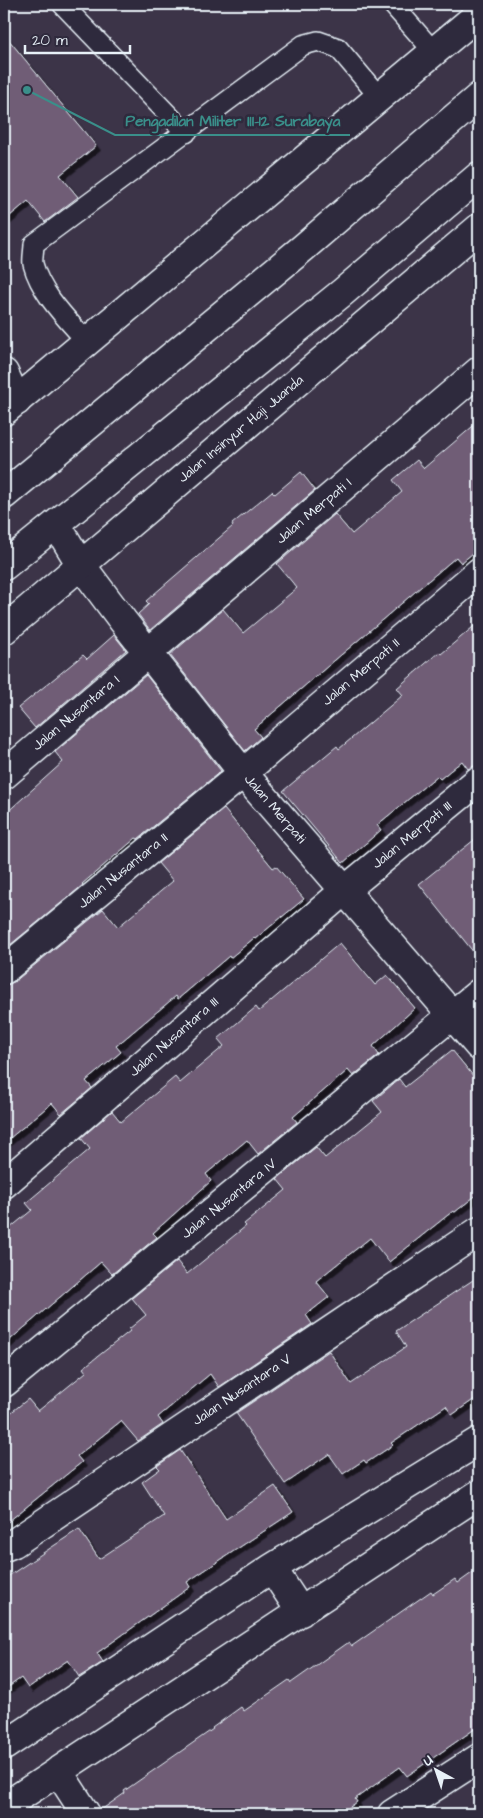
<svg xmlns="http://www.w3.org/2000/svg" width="483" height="1818" viewBox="0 0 483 1818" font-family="'Architects Daughter',sans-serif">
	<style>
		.building { fill: #6f5d76; stroke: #e8f1f8; filter: url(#shadow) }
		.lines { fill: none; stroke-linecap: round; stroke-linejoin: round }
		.lane-casing { stroke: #e8f1f8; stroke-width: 22 }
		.street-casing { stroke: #e8f1f8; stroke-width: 31 }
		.secondary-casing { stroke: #e8f1f8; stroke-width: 31 }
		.highway-casing { stroke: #e8f1f8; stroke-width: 31 }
		.lane { stroke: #2f2a3d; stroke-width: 19 }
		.street { stroke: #2f2a3d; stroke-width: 28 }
		.secondary { stroke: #2f2a3d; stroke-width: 28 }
		.highway { stroke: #2f2a3d; stroke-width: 28 }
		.labels { text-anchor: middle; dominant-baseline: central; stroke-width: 5; stroke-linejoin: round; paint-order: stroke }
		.street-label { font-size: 14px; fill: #e8f1f8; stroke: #2f2a3d }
		.leader { fill: none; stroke: #3a8f8a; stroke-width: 2 }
		.callout-dot { fill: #3a8f8a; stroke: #2f2a3d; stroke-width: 2 }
		.callout-label { font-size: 15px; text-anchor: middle; font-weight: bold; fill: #3a8f8a; stroke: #2f2a3d; stroke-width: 5; stroke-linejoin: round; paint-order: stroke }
	</style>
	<defs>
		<filter id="shadow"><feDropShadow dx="4.5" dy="4.5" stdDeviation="0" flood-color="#0009"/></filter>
	</defs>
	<rect width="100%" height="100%" fill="#3c3448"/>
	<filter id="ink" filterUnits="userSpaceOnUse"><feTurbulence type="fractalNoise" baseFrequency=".02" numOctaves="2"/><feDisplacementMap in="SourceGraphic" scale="10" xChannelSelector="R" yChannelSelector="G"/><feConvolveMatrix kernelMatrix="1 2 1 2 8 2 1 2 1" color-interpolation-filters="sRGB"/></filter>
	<g filter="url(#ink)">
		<path class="building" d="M4,34L96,146L60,175L78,197L45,222L28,201L4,221Z
			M479,421V548L461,563L456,557L254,729L261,737L245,751L170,655L223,609L243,633L297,588L277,564L335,514L352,534L402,492L393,480L417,460L424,468Z
			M301,472L315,490L150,630L138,614L149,604L146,601L233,526L232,524L272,491L275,494Z
			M479,622V765L468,769L462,761L440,779L437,776L377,825L381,830L343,863L283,791L337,746L339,749L403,695L397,688L439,652L441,654Z
			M114,635L126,650L35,728L18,708L83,655L87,659Z
			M146,675L221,771L138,839L136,838L82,884L83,885L4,950V815L63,762L55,752Z
			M224,809L273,868L276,866L304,899L255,939L254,938L230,958L229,956L178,999L176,996L116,1046L121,1052L86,1081L92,1088L61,1114L52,1103L4,1143V985L14,982L103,909L118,927L173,881L158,863Z
			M479,836V959L419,884Z
			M340,943L375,985L387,975L415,1008L373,1046L379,1055L353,1076L348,1070L293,1117L297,1122L258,1154L247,1140L206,1174L211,1181L153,1233L157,1237L112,1274L101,1262L4,1345V1233L32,1210L26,1203L90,1149L81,1138L112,1111L121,1122L175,1077L180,1083L224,1046L218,1039L256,1007L259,1011Z
			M452,1050L479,1083V1193L455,1212L453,1211L389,1262L370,1238L316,1281L329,1297L306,1315L312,1324L219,1387L210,1374L158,1417L163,1424L138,1441L121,1421L77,1456L82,1462L4,1525V1418L28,1399L38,1411L86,1372L83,1368L130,1331L129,1329L146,1315L132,1298L177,1261L187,1274L246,1226L244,1224L286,1190L277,1179L316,1147L325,1158L382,1112L373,1101L399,1079L405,1087Z
			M479,1276V1396L452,1415L446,1406L391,1443L393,1445L366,1463L364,1460L343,1474L329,1454L285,1484L236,1413L329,1351L351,1384L406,1347L396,1331Z
			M180,1450L226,1519L275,1486L293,1512L187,1582L190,1587L97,1653L103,1662L79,1677L68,1660L28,1688L21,1678L4,1690V1579L79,1529L99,1559L164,1516L142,1482L160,1469L157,1466Z
			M479,1568V1726L407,1776L400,1767L355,1799L357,1802L340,1814H101V1810L125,1793L124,1791L213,1729L212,1728L241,1707L244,1711L289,1680L291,1683L349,1642L352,1646L431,1591L433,1594L455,1579L458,1583Z"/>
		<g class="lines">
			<defs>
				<path id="lane" d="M62,4L186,133
					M392,4L434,52
					M87,342C67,319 41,294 33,264C32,258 34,251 34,244L303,45L318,41L338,48L380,98"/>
				<path id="street" d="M4,373L17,401
					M81,565L123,621L243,773L479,1046
					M4,775L479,371
					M4,970L243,773L479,572
					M4,1184L345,890L479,780
					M4,1383L479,993
					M4,1547L14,1543L479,1231
					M272,1568L301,1612
					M4,1746L272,1568L479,1441
					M58,1771L86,1814
					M4,1807L479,1494
					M392,1814L479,1758"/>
				<path id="secondary" d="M4,411L479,14
					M4,630L479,228"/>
				<path id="highway" d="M4,495L303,248L479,97
					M56,524L81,565
					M4,566L343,292L479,176"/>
			</defs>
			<use href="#lane" class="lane-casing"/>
			<use href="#street" class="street-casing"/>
			<use href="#secondary" class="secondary-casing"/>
			<use href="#highway" class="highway-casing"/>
			<use href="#lane" class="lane"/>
			<use href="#street" class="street"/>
			<use href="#secondary" class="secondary"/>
			<use href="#highway" class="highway"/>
		</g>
	</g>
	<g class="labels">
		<g class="street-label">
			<text transform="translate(241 429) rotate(-40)">Jalan Insinyur Haji Juanda</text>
			<text transform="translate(314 511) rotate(-40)">Jalan Merpati I</text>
			<text transform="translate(361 672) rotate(-40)">Jalan Merpati II</text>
			<text transform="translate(76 713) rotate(-40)">Jalan Nusantara I</text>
			<text transform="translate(275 809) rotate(49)">Jalan Merpati</text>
			<text transform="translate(412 835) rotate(-39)">Jalan Merpati III</text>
			<text transform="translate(123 871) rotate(-39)">Jalan Nusantara II</text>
			<text transform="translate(174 1037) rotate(-41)">Jalan Nusantara III</text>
			<text transform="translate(229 1199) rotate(-39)">Jalan Nusantara IV</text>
			<text transform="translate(242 1390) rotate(-34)">Jalan Nusantara V</text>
		</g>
	</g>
	<path class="leader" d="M27 90L115 135H350"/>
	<circle class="callout-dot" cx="27" cy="90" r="5"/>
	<g class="callout-label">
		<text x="233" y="126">Pengadilan Militer III-12 Surabaya</text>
	</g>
	<rect width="483" height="1818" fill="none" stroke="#2f2a3d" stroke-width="20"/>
	<rect x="10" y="10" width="463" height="1798" fill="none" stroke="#e8f1f8" stroke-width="2" filter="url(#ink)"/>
	<g transform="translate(436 1770) rotate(320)" stroke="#2f2a3d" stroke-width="4" paint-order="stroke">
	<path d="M0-4L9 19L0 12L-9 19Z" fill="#e8f1f8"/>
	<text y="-8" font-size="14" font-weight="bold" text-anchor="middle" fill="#e8f1f8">U</text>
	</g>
	<path d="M25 45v8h105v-8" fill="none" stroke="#e8f1f8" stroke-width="2.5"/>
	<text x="32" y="45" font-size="15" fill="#e8f1f8" stroke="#2f2a3d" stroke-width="4" paint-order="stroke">20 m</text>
</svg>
